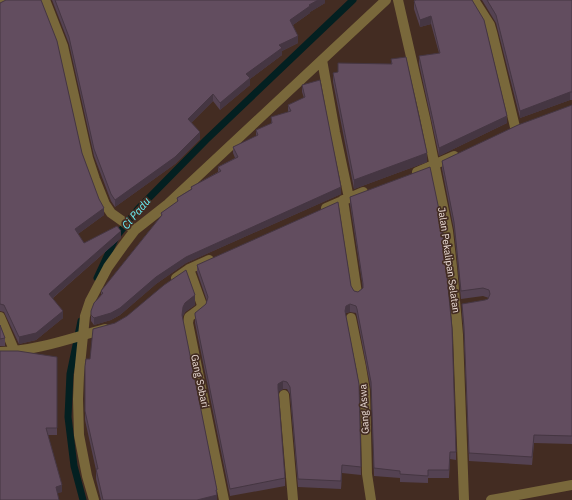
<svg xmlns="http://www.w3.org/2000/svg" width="572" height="500" viewBox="0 0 572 500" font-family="'IBM Plex Sans',sans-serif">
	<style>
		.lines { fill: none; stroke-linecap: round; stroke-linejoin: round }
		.stream { stroke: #032021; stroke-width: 7 }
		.minor { stroke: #79683b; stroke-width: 10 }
		.wall { fill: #544252 }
		.shaded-wall { fill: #453642 }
		.building { fill: #624d5f; stroke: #453642 }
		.labels { text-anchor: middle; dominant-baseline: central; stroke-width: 3.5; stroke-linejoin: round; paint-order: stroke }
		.street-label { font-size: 10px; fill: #ebdcd6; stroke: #432c22 }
		.water-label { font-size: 11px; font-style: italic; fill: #68eef5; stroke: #432c22 }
	</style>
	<rect width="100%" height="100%" fill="#432c22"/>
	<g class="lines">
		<path class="stream" d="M97,278L116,237L138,209L206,140L353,0
			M81,321L70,374L68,417L74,466L83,500"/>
		<path class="minor" d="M45,0L63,46L88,158L95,179L105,204L111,213L135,230
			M398,0L425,118L448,231L452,267L458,335L464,500
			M474,0L490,25L492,32L515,127
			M0,1L1,0
			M322,60L335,132L349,198
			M417,172L454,156
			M343,200L357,293
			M326,208L363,192
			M189,269L202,305L200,309L189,317L188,323L224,500
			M176,278L189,269L209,260
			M0,317L15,352
			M351,318L361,367L365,391L367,474L371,500
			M0,352C36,351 71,338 105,329
			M284,395L293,500
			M94,500L87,476L79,435L78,399L79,375L85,316L90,301L108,267L123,246L135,230L168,204L386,0
			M491,500L572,485"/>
	</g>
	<path class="wall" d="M52,0H325V3L310,12V13L293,25L298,43L282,51V55L250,79V85L220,110L213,101L191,123L200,139L175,164L115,207L111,201L94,156L69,44Z
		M415,0H472L507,123L439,156L419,64V56L439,53L431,24L420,27L414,9V1Z
		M482,0H572V100H570L520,118L496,23Z
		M0,3L82,153L104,215L78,234L84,243L121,238L53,298L63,318L36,340L19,344L4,312L0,311Z
		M391,59L427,162L354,189L333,82V73L391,64Z
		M302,85L341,194L186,263L156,284L120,315L111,320L94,325L91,321V315L101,296V291L161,216V213L177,202V198L191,189V187L218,172V167L235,158L233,153V147L256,136V130L271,124V117L288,112V105L304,98L302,92Z
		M572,105V444L534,443L532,465L469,461L464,335L462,312V304L485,300L488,299L489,298L483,296L461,299L454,230L442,169V161Z
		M350,197L456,452V460L450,459L449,478H428V483L400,482V478L374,476L371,390L357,317L356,313L350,312L346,313V316L359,384L361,475L342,473L341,489L298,487L290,394L287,389H283L278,392V393L285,478V486L230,496L195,323V315L206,304L207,301L197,272V265L351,286L354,291L358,292L363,288L350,204Z
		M195,305L185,312L182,318L217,490V500H101L96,479V470L85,420V366L115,323L127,316Z
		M0,325L5,338V346H0Z
		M57,357V435H48L62,492L0,500Z"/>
	<path class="shaded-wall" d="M318,0H325V3L310,12V13L290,27V20L309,5Z
		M431,16V24L420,27V20Z
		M298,36V43L282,51V55L250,79V85L220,110V103L246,74L279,45Z
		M570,92V100L520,118V111Z
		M213,94V101L188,126V119Z
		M507,116V123L439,156V148Z
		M200,132V139L175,164L115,207V200Z
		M427,153V162L354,189V180Z
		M341,187V194L186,263L156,284L120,315L111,320L94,325V318L186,257Z
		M104,208V215L75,236V229Z
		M121,231V238L49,301V294Z
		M195,295V305L185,312L183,316L182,324V315L183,307L185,303Z
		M350,304V312L346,313L345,319V311L346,306Z
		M63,311V318L36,340L19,344V337Z
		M283,381V389L278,392V396V384Z
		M342,465V473L341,489V481Z
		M62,485V492L56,494V487Z
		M217,495V500H197Z"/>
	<path class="building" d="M6,0H41L57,41L82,153L99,199L104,208L75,229L84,243L117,226L121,231L49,294L63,311L36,333L19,337L4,305L0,304V3Z
		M55,0H318L309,5L310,6L290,20L298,36L279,45L282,48L246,74L250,78L220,103L213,94L188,119L200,132L175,157L115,200L111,194L94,149L69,37Z
		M416,0H472L484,20L507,116L439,148L419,56L440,53L431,16L420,20L414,1Z
		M487,0H572V92H570L520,111L496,15Z
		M406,57L427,153L354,180L333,73L338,72V63L392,64L391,59Z
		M320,80L341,187L186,257L156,277L120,308L111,313L94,318L91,315V311L94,303L103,293L101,291L162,215L161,213L178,201L177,198L192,189L191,187L221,171L218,167L238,157L233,147L258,135L256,130L272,123L271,117L291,111L288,105L305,97L302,85Z
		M572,105V436L534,435L532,457L469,453L464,327L462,304L485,300L488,299L490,294L489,290L483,288L461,291L454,222L442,161L518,125Z
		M430,167L442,224L452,328L456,452H450L449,470H428V476L400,474V471L374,468L371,382L357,309L356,306L350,304L346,306L345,311L359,384L361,467L342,465L341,481L298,479L290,387L287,382L283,381L278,384V388L285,478L230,489L195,315V313L206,304L208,297L197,265L338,202L351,286L354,291L358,292L363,288V284L350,197Z
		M186,270L195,295L185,303L183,307L182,315L217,490H216L217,495L197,500H103L96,469H98L85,411V366L86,359H90L93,329L115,323L127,316L164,285Z
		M0,325L5,338L0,339Z
		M0,351H18L57,357V428H46L62,485L56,487L59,500H0Z"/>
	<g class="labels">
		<g class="street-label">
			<text transform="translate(449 260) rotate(82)">Jalan Pekalipan Selatan</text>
			<text transform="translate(200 381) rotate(78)">Gang Sobari</text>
			<text transform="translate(364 409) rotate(-93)">Gang Aswa</text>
		</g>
		<g class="water-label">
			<text transform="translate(136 213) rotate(-50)">Ci Padu</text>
		</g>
	</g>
</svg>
